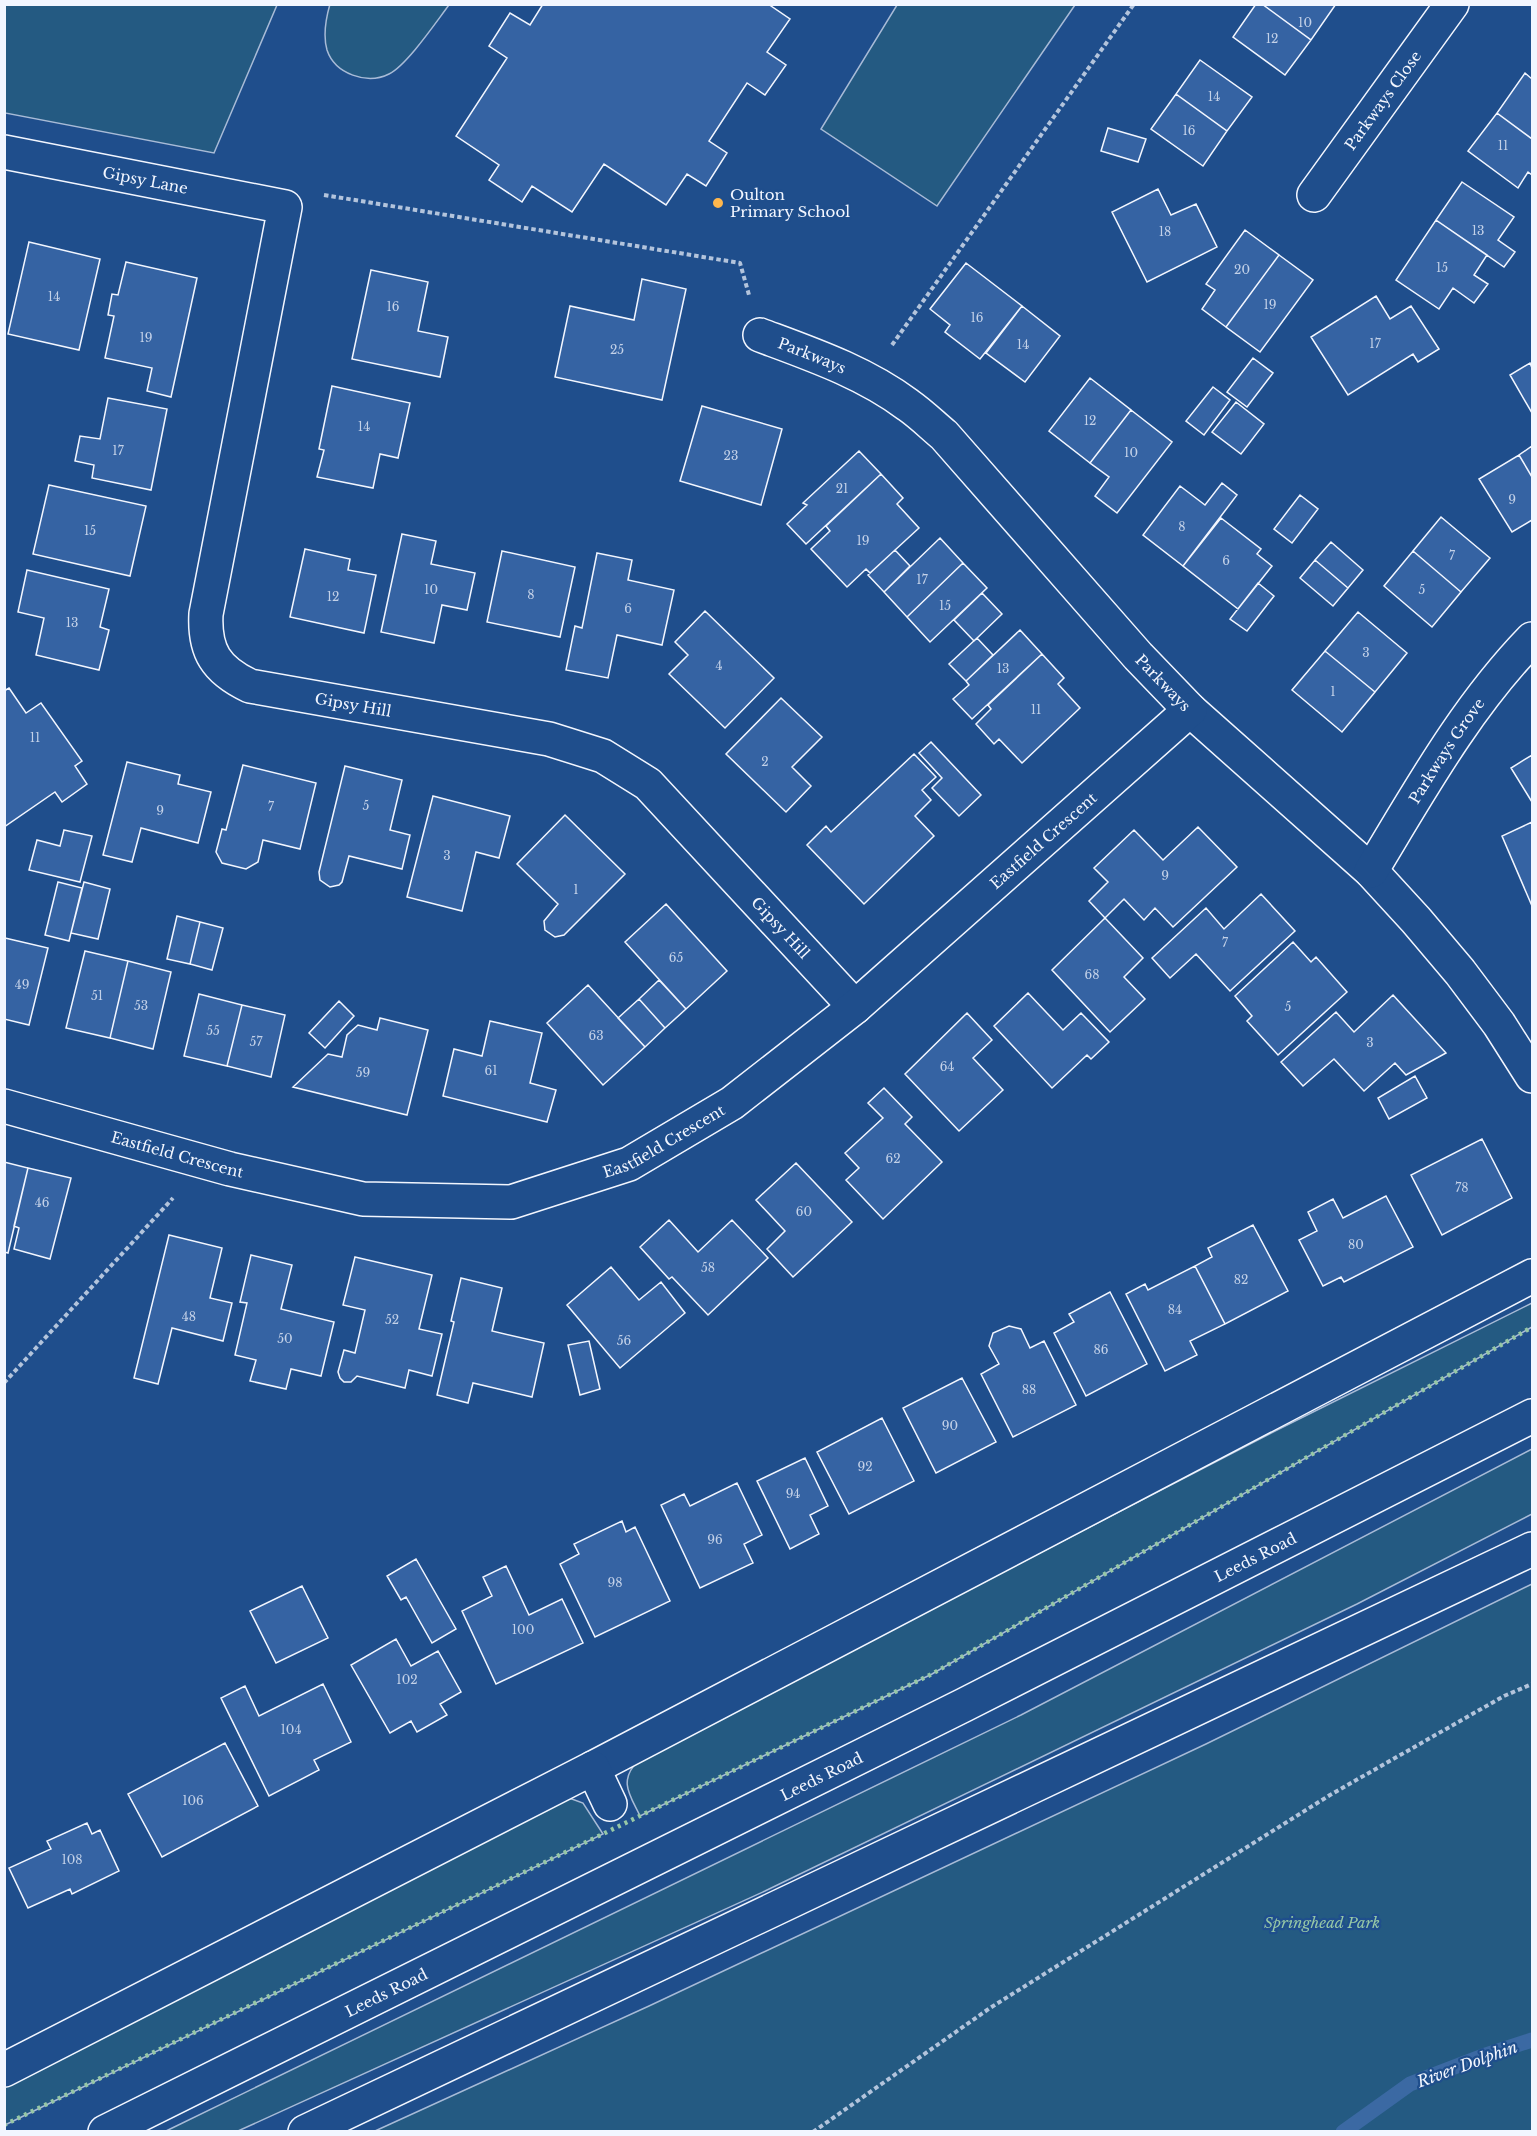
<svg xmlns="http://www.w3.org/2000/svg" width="1537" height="2136" viewBox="0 0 1537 2136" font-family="'Libre Baskerville',serif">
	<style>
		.green { fill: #245a82; stroke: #a8bbd7; stroke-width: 1.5 }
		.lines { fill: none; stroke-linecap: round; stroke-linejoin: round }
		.stream { stroke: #3b69a3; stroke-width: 15 }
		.building { fill: #3563a3; stroke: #f2f6ff; stroke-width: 1.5 }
		.street-casing { stroke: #f2f6ff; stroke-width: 36 }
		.primary-casing { stroke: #f2f6ff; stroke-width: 36 }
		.path { stroke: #b3c4dc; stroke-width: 4; stroke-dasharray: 4.5 3; stroke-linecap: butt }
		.street { stroke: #1f4e8c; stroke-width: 33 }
		.primary { stroke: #1f4e8c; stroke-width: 33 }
		.hedge { stroke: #97c8a6; stroke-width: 4.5; stroke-dasharray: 3 4.5; stroke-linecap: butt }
		.poi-dot { fill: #ffb74d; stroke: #1f4e8c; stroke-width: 2 }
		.labels { text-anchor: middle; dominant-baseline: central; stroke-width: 4.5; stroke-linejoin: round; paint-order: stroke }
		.number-label { font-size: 12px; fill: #c3d1e8 }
		.street-label { font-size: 15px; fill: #f2f6ff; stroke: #1f4e8c }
		.poi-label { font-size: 15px; fill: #f2f6ff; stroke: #1f4e8c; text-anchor: start }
		.park-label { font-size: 15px; font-style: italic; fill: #97c8a6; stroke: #1f4e8c }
		.water-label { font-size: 16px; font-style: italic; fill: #f2f6ff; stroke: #1f4e8c }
	</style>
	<rect width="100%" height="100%" fill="#1f4e8c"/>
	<path class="green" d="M330,4H449V5C436,22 407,65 389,74C367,85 335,74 327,50C323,36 326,18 330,4Z
		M4,5L5,4L277,5L214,153L5,113Z
		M897,5H1075L937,206L821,129Z
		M1532,1303V1327L932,1674L640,1816C630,1795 618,1781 638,1761L1277,1430Z
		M1532,1449V1514L1357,1604L765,1891L238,2131H166L1021,1715Z
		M1532,1584V2131H375L649,2006L1206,1744Z
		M569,1798L583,1803L603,1834L5,2125L4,2087Z"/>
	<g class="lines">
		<path class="stream" d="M1343,2132L1410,2084L1483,2056L1532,2040"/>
	</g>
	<path class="building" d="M543,4H768L790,19L767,52L786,65L765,95L747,83L709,141L727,153L706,186L687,174L666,205L604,164L572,212L532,186L522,202L489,180L499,165L456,136L507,58L489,46L510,13L530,25Z
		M1256,4H1262L1311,40L1285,75L1233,37Z
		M1262,4H1336L1311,40Z
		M1200,60L1252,97L1227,131L1176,94Z
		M1525,73L1532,79V139L1497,113Z
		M1176,94L1227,131L1203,166L1151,129Z
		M1497,113L1532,139V175L1528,172L1518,188L1468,151Z
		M1108,128L1146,139L1138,162L1101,151Z
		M1462,182L1514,217L1498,240L1515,252L1504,267L1436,220Z
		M1158,189L1171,215L1196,204L1217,247L1147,282L1112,212Z
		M1436,220L1487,255L1474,275L1488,284L1474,303L1453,288L1439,309L1396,280Z
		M1245,230L1279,255L1226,327L1202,309L1215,290L1206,284Z
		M29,242L100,259L79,350L8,334Z
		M1279,255L1313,280L1260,352L1226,327Z
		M126,262L197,278L171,397L147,391L152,368L105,358L114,316L108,315L112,294L118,295Z
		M966,263L1022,306L980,359L945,332L950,325L930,309Z
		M371,270L428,282L418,331L448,337L440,377L352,359Z
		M642,279L686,289L662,400L555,377L570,306L634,320Z
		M1376,296L1390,319L1411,306L1439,349L1418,362L1413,354L1348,395L1311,337Z
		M1022,306L1060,336L1025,382L986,353Z
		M1253,358L1273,373L1247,407L1227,392Z
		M1530,363L1532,368V413L1510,375Z
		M1090,378L1131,410L1090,463L1049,431Z
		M332,386L410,403L398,458L380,454L373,488L317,477L324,450L319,449Z
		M1213,387L1230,400L1204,435L1186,421Z
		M108,398L167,409L151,490L92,478L94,465L75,461L80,436L100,439Z
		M1236,402L1264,424L1241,454L1212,432Z
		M702,406L782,429L761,505L680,481Z
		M1131,410L1172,442L1117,513L1095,496L1109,477L1090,463Z
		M1532,446V477L1519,455Z
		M859,451L881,474L806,544L787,524L807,505L803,503Z
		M1519,455L1532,477V520L1512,532L1479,479Z
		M881,474L903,498L897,504L919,528L870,573L866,569L847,587L811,549L830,531L826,526Z
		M1222,483L1237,495L1183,566L1143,535L1180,486L1205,505Z
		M49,485L146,506L130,576L33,554Z
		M1300,495L1318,509L1292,543L1274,529Z
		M1441,517L1490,558L1461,592L1413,551Z
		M1221,518L1261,549L1257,554L1272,566L1238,609L1183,566Z
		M402,534L436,541L431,564L475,573L467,610L442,605L434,643L381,632Z
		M940,538L963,563L907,617L884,592Z
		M1331,542L1363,570L1348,588L1315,560Z
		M305,549L350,559L348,570L376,575L364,633L290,617Z
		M895,550L910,566L884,592L868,575Z
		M502,551L575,567L560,637L487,622Z
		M1413,551L1461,592L1432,627L1384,586Z
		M597,553L632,560L628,580L674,590L662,645L617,635L608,678L566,670L575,626L582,628Z
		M1315,560L1348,588L1333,606L1300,578Z
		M963,563L987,588L930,642L907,617Z
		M27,570L109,589L100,627L109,630L99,670L36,655L44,618L18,612Z
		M1258,583L1274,596L1247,631L1230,619Z
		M982,593L1002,614L974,641L954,620Z
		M705,611L774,678L725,728L669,674L688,655L675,642Z
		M1358,612L1407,653L1375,692L1325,651Z
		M1020,630L1042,654L972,719L953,699L969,685L966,681Z
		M977,638L993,655L966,681L949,664Z
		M1325,651L1375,692L1342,732L1292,690Z
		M1042,654L1064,678L1058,684L1080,708L1022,763L999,739L994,744L976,724L991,709L988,705Z
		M9,688L26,713L41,703L82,761L75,766L87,784L62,802L55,792L4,827V691Z
		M781,698L822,737L792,767L811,786L786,812L726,754Z
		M931,742L981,795L959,816L932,788L942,778L919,753Z
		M914,754L936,777L922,790L931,800L915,816L934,836L864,904L807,845L826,826L831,832Z
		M1532,755V802L1511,768Z
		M127,762L180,775L178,784L211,792L198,843L141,828L132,862L103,855Z
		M243,765L316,783L300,849L263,840L258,862L246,869L222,863L216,852L222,829L226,830Z
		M345,766L402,780L390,830L410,835L402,869L349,856L342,882L339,885L330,887L320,880L319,872Z
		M433,796L510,816L499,858L476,852L462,911L407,897Z
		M565,815L625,874L564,935L555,937L545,930L544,921L558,904L517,864Z
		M1532,822V906L1502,836Z
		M1198,827L1237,867L1173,927L1155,908L1144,920L1124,899L1105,918L1089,901L1108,882L1094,868L1134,830L1163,860Z
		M64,830L92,836L80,882L29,870L37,840L60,846Z
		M58,882L82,888L69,941L45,935Z
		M84,882L110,889L98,939L71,933Z
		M1261,894L1295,931L1230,991L1196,954L1170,978L1152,958L1206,908L1224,929Z
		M666,904L727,971L686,1009L625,942Z
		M177,916L200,922L190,964L167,959Z
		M1105,918L1143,958L1124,977L1145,999L1110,1032L1052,970Z
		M200,922L223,928L212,970L190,964Z
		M5,938L48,948L29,1025L4,1019Z
		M1293,942L1311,962L1316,957L1347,992L1278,1055L1247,1021L1252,1016L1235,996Z
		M85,951L128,961L110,1038L66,1028Z
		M128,961L171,972L153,1049L110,1038Z
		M659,980L686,1009L665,1028L639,999Z
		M588,985L645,1047L603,1085L547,1023Z
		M1028,993L1063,1030L1081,1013L1109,1042L1091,1059L1087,1055L1052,1088L994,1026Z
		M199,994L242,1005L227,1066L184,1056Z
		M1393,995L1446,1053L1406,1075L1395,1063L1364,1091L1334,1059L1303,1086L1281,1062L1336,1012L1354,1032Z
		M639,999L665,1028L645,1047L618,1018Z
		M339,1001L354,1016L325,1048L309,1033Z
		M242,1005L285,1015L271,1077L227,1066Z
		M967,1013L992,1040L973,1058L1003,1090L959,1131L905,1074Z
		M380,1018L428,1030L407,1115L293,1087L328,1054L342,1057L347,1035L358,1025L377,1030Z
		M490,1021L542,1033L530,1083L556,1090L547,1122L443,1096L454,1049L482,1056Z
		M1415,1076L1427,1098L1389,1119L1378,1098Z
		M884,1088L912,1117L905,1124L942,1162L883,1219L846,1180L859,1168L845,1153L883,1118L868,1103Z
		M1482,1139L1512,1198L1442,1235L1411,1175Z
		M4,1162L28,1168L8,1253L4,1252Z
		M796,1163L852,1222L793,1277L767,1249L785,1231L756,1200Z
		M28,1168L71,1178L50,1259L14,1249L19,1228L14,1226Z
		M1386,1196L1413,1247L1344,1282L1341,1277L1323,1286L1299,1240L1317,1231L1308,1212L1333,1199L1343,1218Z
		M669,1220L698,1252L732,1220L768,1258L708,1315L672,1277L669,1279L640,1247Z
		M1253,1225L1288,1291L1225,1324L1195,1266L1212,1257L1208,1248Z
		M169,1235L222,1248L210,1298L232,1303L223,1341L172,1328L158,1384L134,1378Z
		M251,1255L292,1265L281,1309L334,1322L321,1376L291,1369L286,1389L250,1381L256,1360L235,1355L247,1303L240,1302Z
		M355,1257L432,1275L419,1329L442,1334L432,1376L409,1370L405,1388L357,1376L351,1382H344L340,1378L338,1372L344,1350L355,1353L365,1310L343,1305Z
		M1195,1266L1225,1324L1190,1341L1197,1355L1165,1371L1126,1294L1145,1284L1148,1290Z
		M611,1267L639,1300L661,1282L685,1313L620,1368L567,1305Z
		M461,1278L502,1288L492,1331L544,1343L532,1397L473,1383L468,1403L437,1395L454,1322L451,1321Z
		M1110,1292L1147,1364L1086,1396L1054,1333L1074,1322L1069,1314Z
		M1009,1326L1021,1329L1030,1348L1044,1341L1076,1405L1013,1437L981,1374L999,1364L989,1346L993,1333Z
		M589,1341L600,1389L580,1395L568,1345Z
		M962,1378L996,1442L936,1473L903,1408Z
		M882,1418L914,1481L849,1514L817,1452Z
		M805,1458L828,1506L810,1515L819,1534L790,1549L757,1481Z
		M737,1483L762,1535L744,1544L753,1563L700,1588L661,1505L684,1494L690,1506Z
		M622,1521L626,1532L635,1527L670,1601L595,1637L560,1564L579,1554L574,1544Z
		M416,1559L456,1629L432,1643L406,1597L401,1600L387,1576Z
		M506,1566L529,1615L562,1599L583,1643L496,1684L462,1611L492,1596L483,1577Z
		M302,1586L328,1638L276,1663L250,1611Z
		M396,1639L411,1666L438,1651L461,1692L440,1704L447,1715L417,1732L411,1721L390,1733L351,1665Z
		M323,1684L351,1742L314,1760L319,1770L269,1796L221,1698L245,1686L259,1716Z
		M225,1743L258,1806L162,1857L128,1794Z
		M87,1823L92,1834L100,1830L119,1871L72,1894L70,1889L28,1908L9,1868L51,1849L47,1841Z"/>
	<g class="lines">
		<defs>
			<g id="street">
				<path id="s1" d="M4,152L285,207L206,614C204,651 216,670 250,686L549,739L603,756L648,784L855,1007"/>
				<path id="s2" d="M1314,195L1452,4"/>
				<path id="s3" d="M760,335C811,354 864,372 908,405C921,414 932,425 944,435L1138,656L1190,710L1371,871L1416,920L1460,972L1499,1024L1532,1076"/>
				<path id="s4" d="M1371,871C1420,790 1466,707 1532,639"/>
				<path id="s5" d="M4,1106L230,1169L363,1199L511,1202L629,1164L732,1103L855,1007L1190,710"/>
				<path d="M593,1768L1532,1276"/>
				<path d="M4,2070L593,1768L610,1804"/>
			</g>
			<g id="primary">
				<path id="s6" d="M105,2132L964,1705L1532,1416"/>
				<path d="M305,2132L1532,1549"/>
			</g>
		</defs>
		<use href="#street" class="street-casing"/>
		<use href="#primary" class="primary-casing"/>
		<path class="path" d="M324,195L740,263L749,295
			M892,345L1134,4
			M4,1383L173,1198
			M813,2132L990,2008L1330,1795L1504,1696L1532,1684"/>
		<use href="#street" class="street"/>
		<use href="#primary" class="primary"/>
		<path class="hedge" d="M4,2125L932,1674L1532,1327"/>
	</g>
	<circle class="poi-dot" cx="718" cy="203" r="6"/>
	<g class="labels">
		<g class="number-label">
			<text x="1305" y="22">10</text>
			<text x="1272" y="38">12</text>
			<text x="1214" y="96">14</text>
			<text x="1189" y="130">16</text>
			<text x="1503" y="145">11</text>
			<text x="1478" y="230">13</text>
			<text x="1165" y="231">18</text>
			<text x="1442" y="267">15</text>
			<text x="1242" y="269">20</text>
			<text x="54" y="296">14</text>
			<text x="1270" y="304">19</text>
			<text x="393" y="306">16</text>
			<text x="977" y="317">16</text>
			<text x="146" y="337">19</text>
			<text x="1375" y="343">17</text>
			<text x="1023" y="344">14</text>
			<text x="617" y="349">25</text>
			<text x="1090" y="420">12</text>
			<text x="364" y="426">14</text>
			<text x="118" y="450">17</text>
			<text x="1131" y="452">10</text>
			<text x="731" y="455">23</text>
			<text x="842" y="488">21</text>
			<text x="1512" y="499">9</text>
			<text x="1182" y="526">8</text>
			<text x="90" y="530">15</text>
			<text x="863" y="540">19</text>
			<text x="1452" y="555">7</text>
			<text x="1226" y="560">6</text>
			<text x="922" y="579">17</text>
			<text x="431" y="589">10</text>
			<text x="1422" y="589">5</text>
			<text x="531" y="594">8</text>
			<text x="333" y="596">12</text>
			<text x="945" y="605">15</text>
			<text x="628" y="608">6</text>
			<text x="72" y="622">13</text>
			<text x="1366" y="652">3</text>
			<text x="719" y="665">4</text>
			<text x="1003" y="668">13</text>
			<text x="1333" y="691">1</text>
			<text x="1036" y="709">11</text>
			<text x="35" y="737">11</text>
			<text x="765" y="761">2</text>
			<text x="366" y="805">5</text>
			<text x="271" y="806">7</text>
			<text x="160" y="810">9</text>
			<text x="447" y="855">3</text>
			<text x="1165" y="875">9</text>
			<text x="576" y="889">1</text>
			<text x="1225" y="942">7</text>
			<text x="676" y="957">65</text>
			<text x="1092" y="974">68</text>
			<text x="22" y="984">49</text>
			<text x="97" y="995">51</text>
			<text x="141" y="1005">53</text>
			<text x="1288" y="1006">5</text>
			<text x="213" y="1030">55</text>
			<text x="596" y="1035">63</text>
			<text x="256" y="1041">57</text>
			<text x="1370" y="1042">3</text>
			<text x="947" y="1066">64</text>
			<text x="491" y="1070">61</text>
			<text x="363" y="1072">59</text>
			<text x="893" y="1158">62</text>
			<text x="1462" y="1187">78</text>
			<text x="42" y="1202">46</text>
			<text x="804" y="1211">60</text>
			<text x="1356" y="1244">80</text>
			<text x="708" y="1267">58</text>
			<text x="1241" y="1279">82</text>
			<text x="1175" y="1309">84</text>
			<text x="189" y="1316">48</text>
			<text x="392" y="1319">52</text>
			<text x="285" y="1338">50</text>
			<text x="624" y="1340">56</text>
			<text x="1101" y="1349">86</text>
			<text x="1029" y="1389">88</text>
			<text x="950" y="1425">90</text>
			<text x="865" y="1466">92</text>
			<text x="793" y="1493">94</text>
			<text x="715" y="1539">96</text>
			<text x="615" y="1582">98</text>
			<text x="523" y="1629">100</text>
			<text x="407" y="1679">102</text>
			<text x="291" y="1729">104</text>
			<text x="193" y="1800">106</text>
			<text x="72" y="1859">108</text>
		</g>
		<g class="street-label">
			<text stroke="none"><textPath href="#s2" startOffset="117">Parkways Close</textPath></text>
			<text stroke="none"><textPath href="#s1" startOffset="144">Gipsy Lane</textPath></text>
			<text stroke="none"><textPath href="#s3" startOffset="56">Parkways</textPath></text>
			<text stroke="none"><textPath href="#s3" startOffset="542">Parkways</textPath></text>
			<text stroke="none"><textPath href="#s1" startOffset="897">Gipsy Hill</textPath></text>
			<text stroke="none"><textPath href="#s4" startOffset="142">Parkways Grove</textPath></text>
			<text stroke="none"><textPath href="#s5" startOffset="1170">Eastfield Crescent</textPath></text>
			<text stroke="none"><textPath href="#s1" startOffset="1401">Gipsy Hill</textPath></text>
			<text stroke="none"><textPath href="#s5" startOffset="684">Eastfield Crescent</textPath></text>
			<text stroke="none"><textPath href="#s5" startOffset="180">Eastfield Crescent</textPath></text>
			<text stroke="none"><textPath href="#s6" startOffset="1286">Leeds Road</textPath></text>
			<text stroke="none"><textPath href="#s6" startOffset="800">Leeds Road</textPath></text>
			<text stroke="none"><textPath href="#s6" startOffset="314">Leeds Road</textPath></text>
		</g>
		<g class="poi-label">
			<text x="730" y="194">Oulton<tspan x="730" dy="17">Primary School</tspan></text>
		</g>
		<g class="park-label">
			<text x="1322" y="1922">Springhead Park</text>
		</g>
		<g class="water-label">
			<text transform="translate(1467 2064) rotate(-20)">River Dolphin</text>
		</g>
	</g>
	<rect width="1537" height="2136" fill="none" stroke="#f2f6ff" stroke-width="12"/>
</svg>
